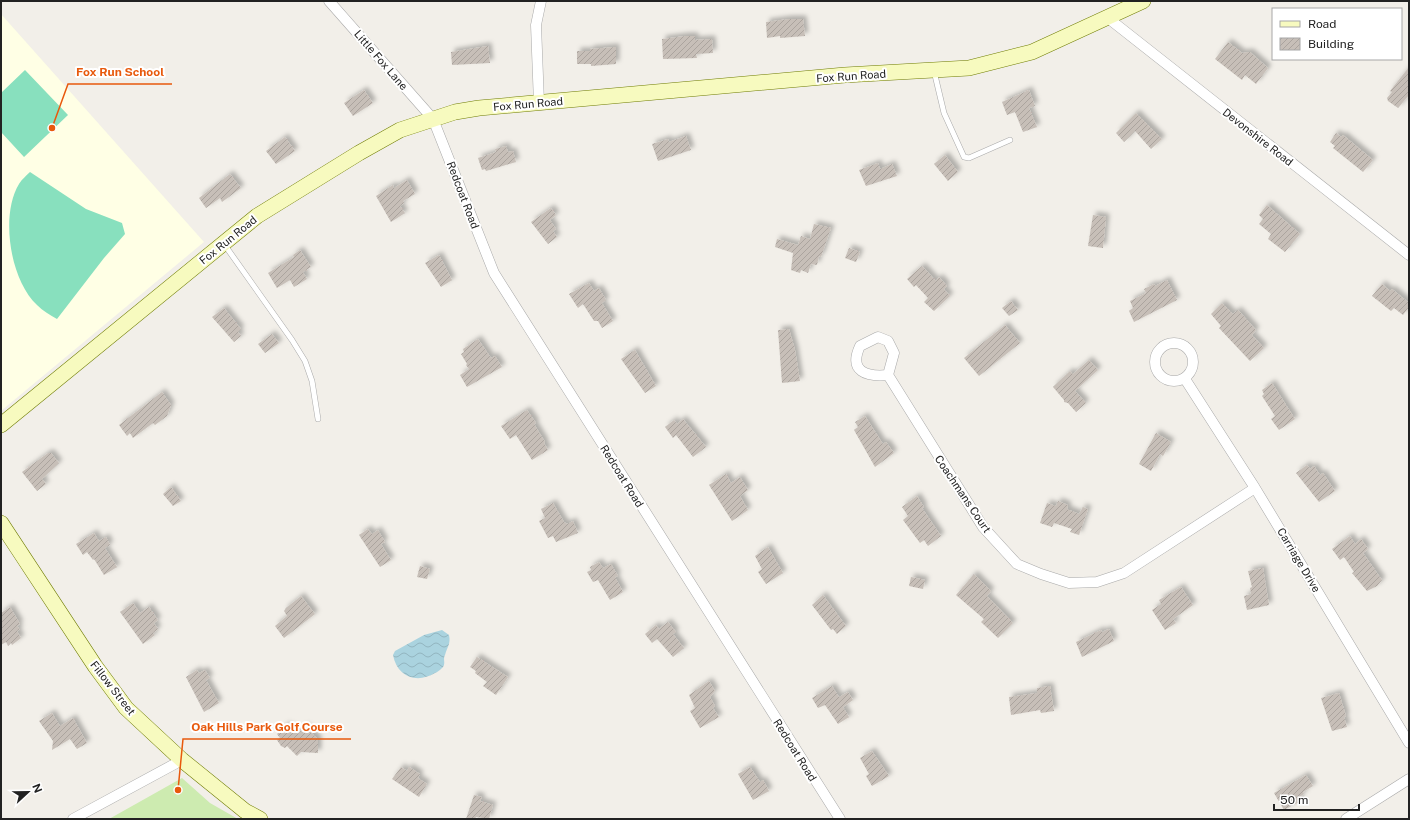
<svg xmlns="http://www.w3.org/2000/svg" width="1410" height="820" viewBox="0 0 1410 820" font-family="'Public Sans',sans-serif">
	<style>
		.education { fill: #ffffe5 }
		.grass { fill: #cdebb0 }
		.pitch { fill: #88e0be }
		.water { fill: url(#water-waves) }
		.building { fill: url(#building-hatch); filter: url(#shadow) }
		.lines { fill: none; stroke-linecap: round; stroke-linejoin: round }
		.lane-casing { stroke: #a9a9a9; stroke-width: 6 }
		.street-casing { stroke: #a9a9a9; stroke-width: 11 }
		.secondary-casing { stroke: #707d05; stroke-width: 16 }
		.lane { stroke: #fff; stroke-width: 5 }
		.street { stroke: #fff; stroke-width: 10 }
		.secondary { stroke: #f7fabf; stroke-width: 15 }
		.labels { text-anchor: middle; dominant-baseline: central; stroke-width: 4; stroke-linejoin: round; paint-order: stroke }
		.street-label { font-size: 11px; fill: #222; stroke: #fff }
		.leader { fill: none; stroke: #e8590c; stroke-width: 1.5 }
		.callout-dot { fill: #e8590c; stroke: #fff; stroke-width: 1.5 }
		.callout-label { font-size: 12px; text-anchor: middle; font-weight: bold; fill: #e8590c; stroke: #fff; stroke-width: 4; stroke-linejoin: round; paint-order: stroke }
	</style>
	<defs>
		<pattern id="water-waves" width="16" height="10" patternUnits="userSpaceOnUse"><rect width="16" height="10" fill="#aad3df"/><path d="M0 5q4-4 8 0t8 0" fill="none" stroke="#92b5bf"/></pattern>
		<pattern id="building-hatch" width="6" height="6" patternUnits="userSpaceOnUse"><rect width="6" height="6" fill="#c7bfb8"/><path d="M-1 1l2-2M0 6l6-6M5 7l2-2" fill="none" stroke="#aba49e"/></pattern>
		<filter id="shadow"><feDropShadow dx="3.5" dy="-3.5" stdDeviation="2" flood-color="#0004"/></filter>
	</defs>
	<rect width="100%" height="100%" fill="#f2efe9"/>
	<path class="education" d="M1,14L204,242L1,411Z"/>
	<path class="grass" d="M182,778L210,803L238,819H109Z"/>
	<path class="pitch" d="M25,70L68,115L24,157L1,132V93Z
		M30,172L86,209L122,223L125,234L104,258L57,319C50,315 43,311 37,305C10,280 0,215 19,184C22,179 26,176 30,172Z"/>
	<path class="water" d="M442,630L449,635C451,644 447,647 445,655C443,658 445,662 444,665C443,668 438,672 435,673C417,684 397,677 393,655L395,651L424,635Z"/>
	<path class="building" d="M789,19H803L805,36L780,38V36L767,38L766,22Z
		M686,36H695V40L712,39L713,53L696,54L697,58L663,59L662,39Z
		M1228,42L1242,53L1250,52L1268,68L1256,84L1245,75L1242,80L1215,59Z
		M488,46L490,63L452,65L451,52Z
		M616,47V64L591,66V64H577V51H590V49Z
		M1409,67V95L1398,108L1388,101L1387,98L1392,92L1390,91Z
		M364,90L373,103L353,116L344,103Z
		M1029,90L1035,106L1029,108L1037,127L1023,132L1015,112L1007,115L1002,102Z
		M1136,113L1162,139L1151,149L1135,131L1124,142L1116,133Z
		M1336,133L1341,137L1343,135L1373,160L1363,172L1333,148L1335,146L1330,142Z
		M686,136L691,150L658,161L652,144L668,139L669,142Z
		M285,137L295,151L276,164L266,151Z
		M506,146L508,152L513,151L516,162L486,171L485,169L482,170L478,158L496,152L495,149Z
		M945,155L958,172L948,181L934,164Z
		M878,163L880,169L892,164L897,176L866,186L859,170Z
		M230,174L241,188L222,202L220,198L206,208L199,198Z
		M407,180L415,194L403,201L404,203L400,206L405,213L391,222L376,196L393,185L394,188Z
		M1267,205L1300,234L1285,252L1268,239L1271,234L1259,224L1263,219L1259,215Z
		M551,208L556,215L550,220L556,229L553,231L557,237L548,244L531,222Z
		M1093,215L1106,217L1103,248L1088,246Z
		M814,224L831,228L821,257L819,256L817,265L811,264L808,273L801,270L800,273L791,270L793,253L775,247L777,239L798,245L801,236L810,239Z
		M849,248L860,252L856,262L845,258Z
		M300,250L311,267L303,272L307,279L294,287L290,280L277,288L268,273L294,257L293,255Z
		M439,255L452,280L441,287L425,263Z
		M922,266L936,281L939,277L947,286L944,289L950,296L934,311L924,302L928,298L916,285L914,287L907,279Z
		M1167,280L1177,300L1134,322L1129,311L1133,308L1130,301L1146,293L1144,289L1154,284L1155,286Z
		M589,283L594,291L599,288L606,300L602,303L613,321L602,328L598,321H594L583,304L578,308L569,294Z
		M1382,284L1390,291L1392,289L1409,303V307L1403,315L1394,308L1391,311L1372,296Z
		M1011,301L1018,310L1009,316L1002,308Z
		M1222,303L1233,314L1238,310L1256,330L1252,335L1264,348L1250,361L1219,328L1221,326L1211,314Z
		M224,308L241,329L238,332L241,336L234,342L212,317Z
		M1005,325L1020,343L979,376L964,358Z
		M789,329L795,350L800,381L782,383L778,330Z
		M272,334L279,343L265,353L258,344Z
		M478,339L491,358L495,356L502,367L467,387L460,375L469,369L466,365L467,364L461,354L464,352L463,349Z
		M635,350L656,386L645,393L621,359Z
		M1089,360L1098,370L1075,391L1086,403L1076,412L1068,403L1064,402V400L1053,387L1070,371L1073,374Z
		M1272,383L1295,419L1279,430L1271,419L1275,416L1262,396L1264,394L1262,390Z
		M162,392L171,405L167,416L155,425L153,423L133,438L130,433L127,436L119,425Z
		M527,410L536,423L534,424L545,442L544,443L548,450L532,460L516,435L510,439L501,426Z
		M865,416L883,444L886,442L894,453L875,467L854,430L858,427L855,422Z
		M683,419L706,447L693,457L676,435L673,438L665,427L674,420L677,424Z
		M1156,433L1171,442L1163,456L1160,454L1151,471L1139,464Z
		M48,453H51L59,463L42,479L46,484L37,491L22,472Z
		M1307,465L1310,469L1314,466L1320,475L1323,473L1335,491L1319,502L1296,473Z
		M726,474L731,483L740,477L748,490L740,496L748,510L732,521L709,485Z
		M171,487L181,501L173,506L163,494Z
		M917,496L924,507L922,508L941,536L928,546L924,540L920,543L903,520L908,516L902,507Z
		M1058,501L1068,505L1067,509L1079,514L1083,507L1088,509L1079,535L1070,532L1072,529L1054,523L1052,527L1040,523L1047,503L1056,506Z
		M553,503L564,522L567,524L573,521L578,533L556,542L553,536L548,538L539,521L545,518L541,509Z
		M368,529L372,534L378,530L385,542L381,544L391,560L380,567L359,535Z
		M94,533L99,541L106,537L110,545L105,548L117,567L104,575L94,559L93,560L87,552L83,555L76,544Z
		M1350,536L1355,544L1361,539L1368,549L1363,553L1382,580L1377,586L1367,591L1352,573L1354,572L1344,557L1340,560L1332,549Z
		M768,547L783,573L766,584L758,572L762,569L755,556Z
		M599,562L603,568L611,564L618,576L615,577L623,592L610,600L598,580L593,582L587,572L591,570L590,567Z
		M420,566L430,569L427,579L417,577Z
		M1263,568L1269,605L1247,610L1244,596L1251,594L1250,588L1252,587L1248,571Z
		M974,574L991,591L987,596L1013,623L998,638L981,622L984,619L956,595Z
		M911,577L925,580L923,589L909,586Z
		M1181,587L1193,605L1173,619L1176,623L1165,630L1152,610L1161,604L1159,600Z
		M823,595L846,626L837,634L833,629L831,630L812,605Z
		M301,596L315,614L284,638L275,626L287,616L284,611L286,608Z
		M133,603L140,613L149,607L158,620L154,623L158,629L153,633L155,635L143,644L120,612Z
		M10,607L20,624L17,626L20,629L17,631L21,638L12,645L11,643L8,646L6,642L1,645V613Z
		M668,622L676,632L673,634L684,648L673,657L657,639L652,643L645,634L656,625L659,629Z
		M1109,629L1114,641L1082,657L1076,642L1101,630L1102,632Z
		M477,657L508,677L496,695L483,686L487,682L475,673L476,671L470,667Z
		M197,670L199,673L205,670L210,678L206,680L219,703L204,712L186,677Z
		M709,681L715,691L710,697L715,706L713,708L719,717L700,728L690,711L695,708L689,695Z
		M832,686L839,697L848,692L853,700L843,707L849,717L838,724L825,705L818,708L812,698Z
		M1050,686L1054,711L1041,713L1040,710L1011,715L1009,697L1037,693V688Z
		M1339,693L1346,716L1344,717L1347,727L1332,731L1321,698Z
		M52,713L60,726L73,718L87,743L77,749L70,739L52,750L53,741L39,721Z
		M286,725L290,728L291,727L298,734L305,726L318,739V753L301,752L297,756L287,746L285,748L281,746L277,740L280,738L277,734Z
		M872,751L889,776L872,786L866,776L869,774L860,758Z
		M401,767L407,771L409,767L420,774L418,778L427,784L419,797L392,779Z
		M750,767L760,782L763,780L769,791L753,800L738,774Z
		M1306,775L1313,786L1303,792L1304,794L1299,797L1301,801L1284,810L1274,793Z
		M474,795L482,797L480,801L493,805L489,819L476,817L475,819H466Z"/>
	<g class="lines">
		<defs>
			<path id="lane" d="M934,71L944,113L964,157L969,158L1010,140
				M224,244L292,340L305,361L312,381L318,419"/>
			<path id="street" d="M329,1L433,119L494,273L840,819
				M1108,18L1409,255
				M539,103L536,25L541,1
				M1155 362a19 19 0 1 1 38 0a19 19 0 1 1-38 0Z
				M888,375C867,377 848,372 860,346L878,337L888,341L894,353L888,375L983,527L1017,564L1041,574L1069,583L1097,582L1124,573L1255,488
				M1185,379L1255,488L1409,743
				M73,819L182,760
				M1346,819L1409,779"/>
			<path id="secondary" d="M1,425L257,216L359,153L400,130L455,112L479,108L845,75L969,68L1032,52L1143,1
				M1,523L95,666L126,708L182,760L245,811L260,819"/>
		</defs>
		<use href="#lane" class="lane-casing"/>
		<use href="#street" class="street-casing"/>
		<use href="#secondary" class="secondary-casing"/>
		<use href="#lane" class="lane"/>
		<use href="#street" class="street"/>
		<use href="#secondary" class="secondary"/>
	</g>
	<g class="labels">
		<g class="street-label">
			<text transform="translate(381 60) rotate(49)">Little Fox Lane</text>
			<text transform="translate(851 76) rotate(-4)">Fox Run Road</text>
			<text transform="translate(528 104) rotate(-5)">Fox Run Road</text>
			<text transform="translate(1258 137) rotate(38)">Devonshire Road</text>
			<text transform="translate(463 195) rotate(69)">Redcoat Road</text>
			<text transform="translate(228 240) rotate(-39)">Fox Run Road</text>
			<text transform="translate(622 476) rotate(58)">Redcoat Road</text>
			<text transform="translate(963 494) rotate(56)">Coachmans Court</text>
			<text transform="translate(1299 560) rotate(59)">Carriage Drive</text>
			<text transform="translate(113 688) rotate(52)">Fillow Street</text>
			<text transform="translate(795 750) rotate(58)">Redcoat Road</text>
		</g>
	</g>
	<path class="leader" d="M52 128L68 84H172M178 790L183 739H351"/>
	<g class="callout-dot">
		<circle cx="52" cy="128" r="4"/>
		<circle cx="178" cy="790" r="4"/>
	</g>
	<g class="callout-label">
		<text x="120" y="76">Fox Run School</text>
		<text x="267" y="731">Oak Hills Park Golf Course</text>
	</g>
	<rect width="1410" height="820" fill="none" stroke="#222222" stroke-width="4"/>
	<rect x="1272" y="8" width="130" height="52" fill="#ffffff" stroke="#a7a7a7"/>
	<rect x="1280" y="21" width="20" height="6" fill="#f7fabf" stroke="#a7a7a7"/>
	<text x="1308" y="28" font-size="12" fill="#222222">Road</text>
	<rect x="1280" y="38" width="20" height="12" fill="url(#building-hatch)" stroke="#a7a7a7"/>
	<text x="1308" y="48" font-size="12" fill="#222222">Building</text>
	<g transform="translate(28 792) rotate(68)" stroke="#ffffff" stroke-width="3" paint-order="stroke">
	<path d="M0-3L7 15L0 10L-7 15Z" fill="#222222"/>
	<text y="-6" font-size="11" font-weight="bold" text-anchor="middle" fill="#222222">N</text>
	</g>
	<path d="M1274 804v6h85v-6" fill="none" stroke="#222222" stroke-width="2"/>
	<text x="1280" y="804" font-size="12" fill="#222222" stroke="#ffffff" stroke-width="3" paint-order="stroke">50 m</text>
</svg>
